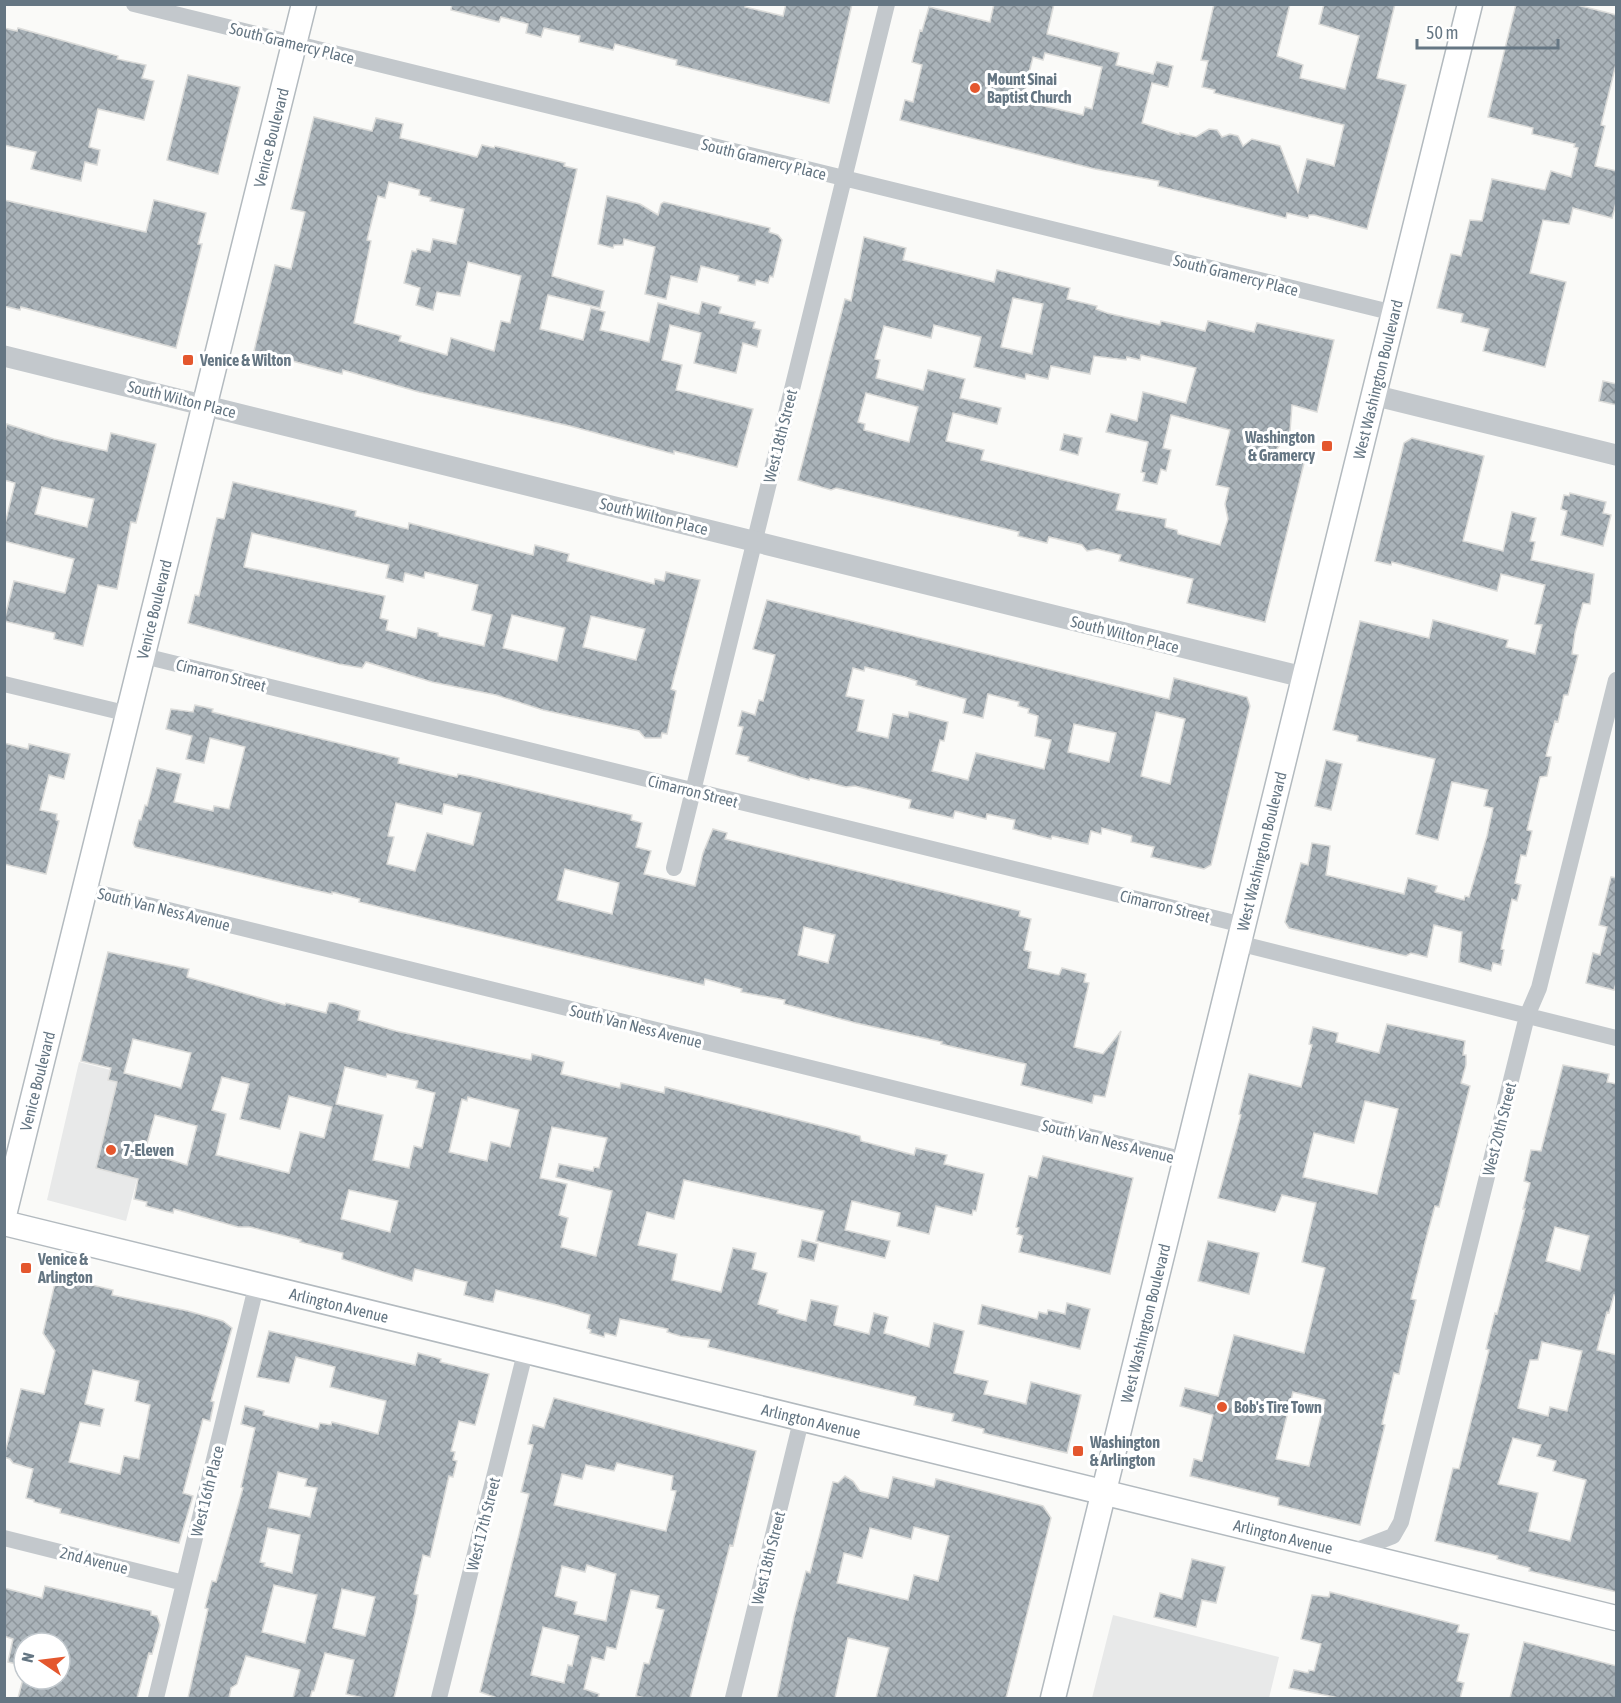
<svg xmlns="http://www.w3.org/2000/svg" width="1621" height="1703" viewBox="0 0 1621 1703" font-family="'Asap Condensed',sans-serif">
	<style>
		.built { fill: #e8e9e9 }
		.building { fill: url(#building-cross-hatch); stroke: #dcdcda; stroke-width: 1.5; fill-rule: evenodd }
		.lines { fill: none; stroke-linecap: round; stroke-linejoin: round }
		.secondary-casing { stroke: #b3babf; stroke-width: 27 }
		.minor { stroke: #c3c8cc; stroke-width: 16 }
		.tertiary { stroke: #c3c8cc; stroke-width: 21 }
		.secondary { stroke: #fff; stroke-width: 24 }
		.poi-dot { fill: #e4572e; stroke: #fff; stroke-width: 2 }
		.labels { text-anchor: middle; dominant-baseline: central; stroke-width: 6; stroke-linejoin: round; paint-order: stroke }
		.street-label { font-size: 16px; fill: #657683; stroke: #fff }
		.poi-label { font-size: 16px; font-weight: bold; fill: #657683; stroke: #fff; text-anchor: start }
	</style>
	<defs>
		<pattern id="building-cross-hatch" width="8" height="8" patternUnits="userSpaceOnUse" patternTransform="scale(1.5)"><rect width="8" height="8" fill="#aab3b9"/><path d="M0 0l8 8M0 8l8-8" fill="none" stroke="#8e969c"/></pattern>
	</defs>
	<rect width="100%" height="100%" fill="#fafaf8"/>
	<path class="built" d="M79,1062L162,1083L126,1221L47,1200Z
		M1113,1615L1279,1657L1269,1698H1092Z"/>
	<path class="building" d="M452,4H746L745,7L783,16L786,4H852L829,103L676,65L677,60L615,44L613,50L579,42L580,36L544,28L541,37L526,33L528,24L501,17L499,22L451,10Z
		M994,4H1054L1047,34L1119,53L1116,65L1153,74L1157,62L1173,66L1168,87L1152,83L1142,123L1180,135V133L1196,137L1209,129L1217,130L1222,137L1230,134L1238,136L1243,146L1252,139L1280,146L1298,192L1307,159L1334,166L1344,125L1214,93L1215,90L1202,87L1208,61L1201,60L1214,4H1290L1277,56L1303,65L1300,78L1345,89L1359,36L1319,24L1324,4H1395L1377,78L1406,85L1367,229L1314,215H1309L1308,218L1287,213L1286,218L1158,186L1159,181L1095,169L900,120L905,100L913,102L922,65L912,62L920,30L922,31L929,7L990,22ZM1045,53L1102,67L1092,109L1085,107L1083,115L1022,101L1033,57L1043,60Z
		M1516,4H1573L1617,15V60L1601,125L1605,126L1595,166L1617,171V199L1612,218L1573,208L1569,224L1543,220L1530,273L1566,282L1545,367L1483,351L1489,329L1461,322L1463,314L1437,308L1451,254L1461,256L1470,220L1482,221L1492,179L1545,190L1551,171L1571,177L1578,148L1574,147L1575,144L1532,134L1533,128L1488,117Z
		M4,28L17,31L18,28L118,56L117,59L146,65L142,78L154,81L144,120L98,109L89,147L100,150L97,165L85,162L81,181L31,169L36,152L4,145Z
		M188,75L240,87L218,174L167,160Z
		M314,117L372,131L376,118L403,124L400,138L477,157L482,145L494,148L495,146L565,163L564,166L577,169L552,276L604,291L600,308L548,295L540,329L583,340L591,308L605,312L600,330L649,342L658,303L699,314L702,302L721,307L719,313L755,322L753,328L761,330L757,347L743,343L736,373L694,363L701,333L670,325L662,360L682,365L676,390L753,409L737,467L674,451V454L570,426L419,392L343,370L342,374L254,351L275,265L291,269L305,212L291,209ZM389,182L420,190L419,195L431,198L430,201L464,209L456,244L433,239L430,252L417,249L416,252L412,251L404,283L420,288L416,305L433,310L437,292L460,296L468,262L521,276L510,323L501,321L494,351L451,338L447,355L399,341L401,336L354,323L371,241L367,240L378,196L385,198Z
		M607,196L640,204L658,215L661,204L664,202L770,228L769,232L778,235L782,240L773,277L770,276L768,283L756,280L755,285L738,281L739,276L701,266L697,282L671,276L666,299L645,294L655,247L624,239L623,245H614L613,248L598,244Z
		M4,200L146,232L154,200L206,213L198,244H202L176,348L21,307L20,310L4,306Z
		M864,237L906,248L903,260L994,282L997,270L1070,288L1067,299L1097,306L1096,309L1107,313L1160,325L1161,321L1205,331L1208,321L1254,332L1257,323L1334,340L1317,412L1292,405L1290,431L1274,453L1305,459L1265,622L1187,603L1193,579L1119,561L1121,555L1097,549L1087,551L1082,545L1049,537L1047,543L1018,536L1019,532L836,488L831,490L798,480L845,299L851,301ZM1013,298L1043,304L1032,354L1001,347ZM934,325L981,337L974,367L1025,379L1026,374L1048,379L1051,366L1090,374L1094,356L1126,360L1127,357L1140,360L1141,355L1196,368L1186,403L1143,392L1137,421L1111,414L1106,432L1148,442L1141,472L1145,473L1143,481L1157,484L1161,469L1166,471L1171,450L1163,448L1171,415L1230,430L1216,485L1229,488L1225,504L1228,519L1220,545L1178,534L1177,530L1165,527L1166,519L1116,510L1120,494L981,460L984,450L946,441L953,413L997,424L1001,408L960,398L965,379L928,370L923,390L876,378L880,360L875,359L884,326L931,338ZM866,393L918,407L909,442L864,430L865,424L858,422Z
		M1603,381L1617,384V405L1599,401Z
		M7,424L54,439L107,451L111,433L156,444L136,523L131,522L117,589L98,585L83,646L54,639L55,633L4,621L14,581L65,593L74,559L4,541V528L15,483L4,480V436ZM42,487L94,499L87,527L35,514Z
		M1064,434L1082,438L1078,455L1060,450Z
		M1412,438L1484,456L1463,541L1503,551L1512,512L1536,518L1530,541L1535,542L1531,560L1594,574L1590,604L1583,603L1575,633L1572,654L1578,655L1568,695H1564L1558,722L1555,721L1546,756L1551,757L1547,776L1540,777L1527,830L1532,831L1526,856L1521,855L1515,883L1521,885L1517,901L1512,899L1501,949L1504,950L1501,965L1493,963L1491,971L1459,962L1462,932L1434,925L1427,957L1411,953L1406,956L1351,943L1289,928L1285,922L1301,863L1308,865L1312,843L1330,846L1326,875L1404,894L1408,878L1437,886L1435,892L1464,900L1465,896L1469,897L1487,836L1493,808L1484,806L1488,790L1452,782L1438,840L1416,834L1435,759L1357,741L1358,736L1333,730L1360,621L1429,638L1433,620L1508,640L1506,647L1535,654L1542,625L1535,624L1545,585L1501,574L1497,591L1392,562L1391,565L1375,561L1404,443Z
		M233,482L356,511L355,516L408,529L409,523L533,555L535,545L569,554L567,561L654,584L655,579L664,581L666,572L700,580L671,689L676,691L667,734L662,733L661,738H645L639,731L543,710L496,695L432,682L366,662L362,668L339,664L188,623L195,595L199,596L217,518L224,519ZM252,533L389,565L386,578L403,582L405,573L424,578L425,572L478,585L472,610L492,615L484,646L438,636V633L418,628L416,638L386,630L388,620L380,618L385,596L244,567ZM512,615L565,628L557,661L503,648ZM591,616L645,629L636,660L583,647Z
		M1570,493L1606,502L1603,513L1611,515L1603,546L1561,535L1567,511L1561,509L1564,495L1569,496Z
		M767,600L1169,699L1174,678L1247,697L1250,706L1211,865L1204,869L1151,857L1154,847L1131,842L1132,836L1102,828L1101,834L1091,831L1088,844L1052,836L1051,839L1013,829L1015,820L987,814L986,819L955,811L953,818L909,808L911,800L855,786L846,787L810,778L809,780L748,761L749,757L736,754L743,727L738,726L742,711L755,715L759,700L763,701L775,655L753,649ZM865,667L905,677L917,681L916,685L966,699L963,713L983,718L988,694L1019,702L1018,706L1029,709L1028,713L1038,716L1035,736L1051,740L1044,769L976,753L968,780L932,771L940,740L944,741L948,722L909,712L908,717L893,714L888,738L857,731L864,700L846,696L853,668L864,671ZM1156,712L1185,719L1170,784L1141,776ZM1074,724L1116,733L1109,762L1068,752Z
		M195,705L213,709L212,712L399,758L398,763L457,777L458,774L470,776L632,815L631,820L642,823L636,847L651,851L644,874L695,886L703,853L713,829L727,833L725,839L1020,911L1019,916L1031,919L1024,950L1031,952L1028,968L1059,975L1062,968L1086,974L1084,982L1089,983L1074,1047L1103,1054L1121,1031L1105,1097L1094,1095L1092,1103L1021,1085L1026,1064L941,1044L942,1042L856,1023L784,1004L785,1000L741,992L742,989L705,979L704,985L632,968L359,902L360,899L332,892V894L305,888L135,847L133,843L139,820H141L145,805L147,806L157,768L181,774L174,802L213,811L214,806L229,809L245,747L210,738L204,763L186,759L192,736L166,729L171,709L193,712ZM396,803L442,814L444,804L481,813L473,845L427,833L415,871L387,864L394,837L388,836ZM565,869L619,883L612,914L557,900ZM804,927L835,935L828,963L798,955Z
		M4,743L28,749L29,744L70,754L64,779L49,775L40,810L57,814L56,820L59,821L46,874L4,864Z
		M1326,760L1342,764L1331,810L1315,806Z
		M1611,877L1617,878V980L1614,990L1586,983L1593,953L1600,955L1607,927L1599,925Z
		M108,952L189,969L187,977L285,1005L286,1003L326,1013L329,1003H334L360,1011L358,1020L396,1031L531,1060L532,1054L564,1062L561,1074L620,1088L621,1083L664,1093L665,1087L826,1127L860,1136L861,1141L914,1155L916,1148L947,1155L944,1164L984,1174L976,1211L973,1210L972,1215L936,1206L929,1234L897,1226L900,1213L852,1201L845,1230L890,1241L885,1258L816,1241L824,1211L684,1180L674,1219L647,1212L638,1245L677,1254L672,1280L721,1292L733,1248L756,1253L752,1269L767,1273L758,1304L778,1310L777,1313L806,1321L811,1300L838,1306L834,1325L869,1334L874,1313L888,1317L884,1333L929,1347L934,1323L964,1331L954,1373L988,1381L984,1394L1026,1404L1031,1382L1081,1395L1067,1453L983,1433L984,1429L952,1421L954,1414L914,1405L916,1397L708,1347L710,1340L680,1336L667,1332L668,1329L620,1319L616,1336L605,1333L604,1337L590,1333L591,1330L587,1328L590,1315L557,1305L496,1290L493,1302L483,1300L464,1295L467,1282L415,1269L412,1281L342,1259L343,1253L300,1242L301,1240L250,1227H238L174,1209L173,1213L146,1206L147,1202L134,1199L138,1179L96,1168L117,1082L108,1080L111,1068L81,1061ZM133,1039L191,1053L181,1088L124,1073ZM345,1067L386,1077L387,1074L418,1081L416,1088L435,1093L422,1148L414,1146L409,1168L373,1160L383,1115L336,1104ZM222,1077L249,1084L240,1119L280,1129L289,1096L332,1107L324,1138L300,1132L289,1173L216,1155L226,1114L212,1110ZM468,1097L519,1110L510,1147L491,1142L487,1161L449,1152L462,1099L467,1101ZM155,1115L197,1126L187,1165L157,1156L158,1150L146,1147ZM552,1127L607,1138L599,1168L594,1167L593,1171L559,1164L556,1177L612,1191L596,1256L561,1247L568,1218L559,1215L567,1184L540,1178ZM349,1190L398,1201L390,1232L341,1219Z
		M1387,1024L1465,1041L1463,1055H1466V1065L1461,1083L1470,1086L1439,1207L1435,1206L1426,1239L1411,1299L1416,1300L1406,1342L1399,1374L1394,1373L1382,1424L1385,1425L1360,1525L1278,1505L1279,1498L1190,1476L1194,1459L1202,1461L1213,1415L1180,1406L1185,1388L1218,1396L1234,1335L1304,1353L1325,1268L1302,1262L1316,1203L1282,1195L1275,1212L1218,1198L1241,1115L1239,1114L1249,1074L1301,1087L1312,1045L1309,1044L1313,1027L1338,1033L1336,1042L1379,1053ZM1365,1101L1398,1109L1377,1194L1303,1177L1314,1133L1354,1143ZM1293,1392L1325,1400L1309,1466L1276,1459Z
		M1563,1065L1609,1074L1607,1082L1617,1084V1296L1614,1295L1609,1313L1607,1312L1597,1350L1617,1355V1592L1529,1571L1530,1568L1497,1559L1498,1556L1435,1541L1453,1468L1459,1469L1489,1350L1486,1349L1495,1313L1497,1314L1525,1209H1523L1530,1183L1524,1181L1531,1150L1541,1151ZM1555,1227L1589,1236L1580,1271L1546,1261ZM1542,1342L1582,1351L1567,1411L1550,1407L1548,1416L1518,1408L1530,1360H1538ZM1513,1438L1541,1445L1537,1456L1556,1461L1553,1471L1586,1480L1570,1541L1529,1531L1538,1493L1498,1484Z
		M1043,1156L1133,1178L1110,1274L1019,1252L1023,1236L1017,1234L1019,1228L1016,1227L1029,1176L1037,1178Z
		M802,1240L818,1244L814,1261L798,1257Z
		M1208,1241L1259,1253L1249,1294L1198,1281Z
		M63,1278L113,1290L112,1295L188,1311L223,1321L232,1328L211,1401L214,1402L210,1421L203,1419L183,1493L193,1496L179,1543L60,1513L61,1509L34,1502V1500L26,1498L33,1469L13,1463L10,1459L4,1457L21,1389L44,1394L55,1351L43,1333L55,1283ZM93,1370L139,1381L135,1401L150,1405L139,1459L124,1456L120,1474L69,1462L80,1422L100,1426L104,1409L85,1404Z
		M1067,1303L1090,1309L1080,1349L978,1324L982,1305L1037,1319L1039,1312L1047,1314L1048,1310L1065,1314Z
		M269,1331L415,1365L418,1353L441,1359L440,1362L489,1374L475,1425L459,1421L451,1451L455,1452L453,1460L457,1461L453,1477L449,1476L430,1557L423,1555L414,1594L418,1595L415,1613L394,1698H364L346,1694L354,1660L325,1653L314,1691H312L310,1698H293L300,1670L246,1656L237,1684L231,1688L229,1698H188L208,1609L205,1608L212,1581L216,1582L243,1488L241,1487L255,1428L241,1424L245,1406L264,1411L263,1415L318,1429L320,1423L331,1425L332,1422L378,1434L386,1401L330,1387L335,1367L296,1357L289,1383L257,1377ZM278,1472L307,1479L305,1486L317,1488L310,1517L269,1508ZM268,1528L300,1535L292,1573L264,1566L265,1563L260,1562ZM274,1585L317,1595L305,1643L262,1632ZM342,1589L375,1597L365,1636L333,1628Z
		M554,1398L756,1451L733,1546L730,1545L690,1698H646L636,1696L644,1663L649,1664L664,1610L656,1608L659,1596L631,1590L616,1649L607,1647L604,1660L592,1657L584,1689L599,1694L598,1698H497L480,1692L529,1494L521,1492L533,1445L528,1444L533,1425L544,1428ZM617,1463L673,1476L671,1490L676,1491L666,1531L554,1505L562,1474L582,1479L586,1465L614,1471ZM587,1565L616,1574L606,1621L574,1614L577,1602L555,1596L562,1566L585,1572ZM543,1627L579,1636L572,1666L568,1665L564,1683L531,1675Z
		M845,1476L853,1481L860,1491L888,1498L893,1477L934,1487L936,1479L1043,1506L1051,1518L1006,1698H876L889,1648L848,1638L835,1698H777L794,1617L806,1571L810,1573L833,1482L838,1483ZM914,1527L949,1536L938,1581L914,1575L908,1600L837,1583L844,1553L862,1558L870,1528L911,1539Z
		M1192,1559L1225,1567L1216,1603L1202,1600L1196,1627L1154,1617L1160,1593L1182,1599Z
		M45,1586L151,1611V1615L157,1616L160,1625L152,1654L149,1653L137,1698H18L23,1679H60V1643H24V1666L8,1662L13,1639L4,1636V1588L42,1598Z
		M1330,1592L1459,1625L1457,1632L1469,1634L1457,1681L1464,1683L1460,1698H1339L1289,1688L1294,1670L1308,1673L1309,1670L1314,1671L1321,1644L1301,1639L1312,1595L1329,1597Z
		M1524,1642L1617,1666V1698H1510Z"/>
	<g class="lines">
		<defs>
			<g id="secondary">
				<path id="s1" d="M4,1215L304,4"/>
				<path id="s2" d="M4,1223L1616,1618"/>
				<path id="s3" d="M1053,1698L1470,4"/>
			</g>
		</defs>
		<use href="#secondary" class="secondary-casing"/>
		<path class="minor" d="M134,4L1394,313
			M144,656L1243,925
			M4,684L129,714
			M674,868L887,4
			M87,890L1185,1160
			M1238,943L1616,1038
			M4,1538L184,1583
			M1352,1552L1393,1536L1401,1522L1527,1016L1539,988L1616,680
			M156,1698L257,1283
			M439,1698L526,1349
			M733,1698L802,1417"/>
		<path class="tertiary" d="M4,356L1303,677
			M1373,395L1616,455"/>
		<use href="#secondary" class="secondary"/>
	</g>
	<g class="poi-dot">
		<circle cx="975" cy="88" r="6"/>
		<rect x="182" y="354" width="12" height="12" rx="3"/>
		<rect x="1321" y="440" width="12" height="12" rx="3"/>
		<circle cx="111" cy="1150" r="6"/>
		<rect x="20" y="1262" width="12" height="12" rx="3"/>
		<circle cx="1222" cy="1407" r="6"/>
		<rect x="1072" y="1445" width="12" height="12" rx="3"/>
	</g>
	<g class="labels">
		<g class="street-label">
			<text transform="translate(292 43) rotate(14)">South Gramercy Place</text>
			<text stroke="none"><textPath href="#s1" startOffset="1110">Venice Boulevard</textPath></text>
			<text transform="translate(764 159) rotate(14)">South Gramercy Place</text>
			<text transform="translate(1236 275) rotate(14)">South Gramercy Place</text>
			<text stroke="none"><textPath href="#s3" startOffset="1358">West Washington Boulevard</textPath></text>
			<text transform="translate(182 399) rotate(14)">South Wilton Place</text>
			<text transform="translate(780 436) rotate(-76)">West 18th Street</text>
			<text transform="translate(654 516) rotate(14)">South Wilton Place</text>
			<text stroke="none"><textPath href="#s1" startOffset="624">Venice Boulevard</textPath></text>
			<text transform="translate(1125 634) rotate(14)">South Wilton Place</text>
			<text transform="translate(221 675) rotate(14)">Cimarron Street</text>
			<text transform="translate(693 791) rotate(14)">Cimarron Street</text>
			<text stroke="none"><textPath href="#s3" startOffset="872">West Washington Boulevard</textPath></text>
			<text transform="translate(1165 906) rotate(14)">Cimarron Street</text>
			<text transform="translate(164 909) rotate(14)">South Van Ness Avenue</text>
			<text transform="translate(636 1026) rotate(14)">South Van Ness Avenue</text>
			<text stroke="none"><textPath href="#s1" startOffset="138">Venice Boulevard</textPath></text>
			<text transform="translate(1499 1129) rotate(-76)">West 20th Street</text>
			<text transform="translate(1108 1141) rotate(14)">South Van Ness Avenue</text>
			<text stroke="none"><textPath href="#s2" startOffset="345">Arlington Avenue</textPath></text>
			<text stroke="none"><textPath href="#s3" startOffset="386">West Washington Boulevard</textPath></text>
			<text stroke="none"><textPath href="#s2" startOffset="831">Arlington Avenue</textPath></text>
			<text transform="translate(207 1491) rotate(-76)">West 16th Place</text>
			<text transform="translate(483 1524) rotate(-76)">West 17th Street</text>
			<text stroke="none"><textPath href="#s2" startOffset="1317">Arlington Avenue</textPath></text>
			<text transform="translate(768 1558) rotate(-76)">West 18th Street</text>
			<text transform="translate(94 1560) rotate(14)">2nd Avenue</text>
		</g>
		<g class="poi-label">
			<text x="987" y="79">Mount Sinai<tspan x="987" dy="18">Baptist Church</tspan></text>
			<text x="200" y="360">Venice &amp; Wilton</text>
			<text x="1315" y="437" text-anchor="end">Washington<tspan x="1315" dy="18">&amp; Gramercy</tspan></text>
			<text x="123" y="1150">7-Eleven</text>
			<text x="38" y="1259">Venice &amp;<tspan x="38" dy="18">Arlington</tspan></text>
			<text x="1234" y="1407">Bob's Tire Town</text>
			<text x="1090" y="1442">Washington<tspan x="1090" dy="18">&amp; Arlington</tspan></text>
		</g>
	</g>
	<rect width="1621" height="1703" fill="none" stroke="#657683" stroke-width="12"/>
	<g transform="translate(42 1661) rotate(284)"><circle r="28" fill="#ffffff" stroke="#c1c8cd" stroke-width="1.5"/>
	<path d="M0-4.5L10 22L0 15L-10 22Z" fill="#e4572e"/>
	<text y="-9" font-size="16" font-weight="bold" text-anchor="middle" fill="#657683">N</text>
	</g>
	<path d="M1417 39v9h141v-9" fill="none" stroke="#657683" stroke-width="3"/>
	<text x="1426" y="39" font-size="18" fill="#657683" stroke="#ffffff" stroke-width="4.5" paint-order="stroke">50 m</text>
</svg>
